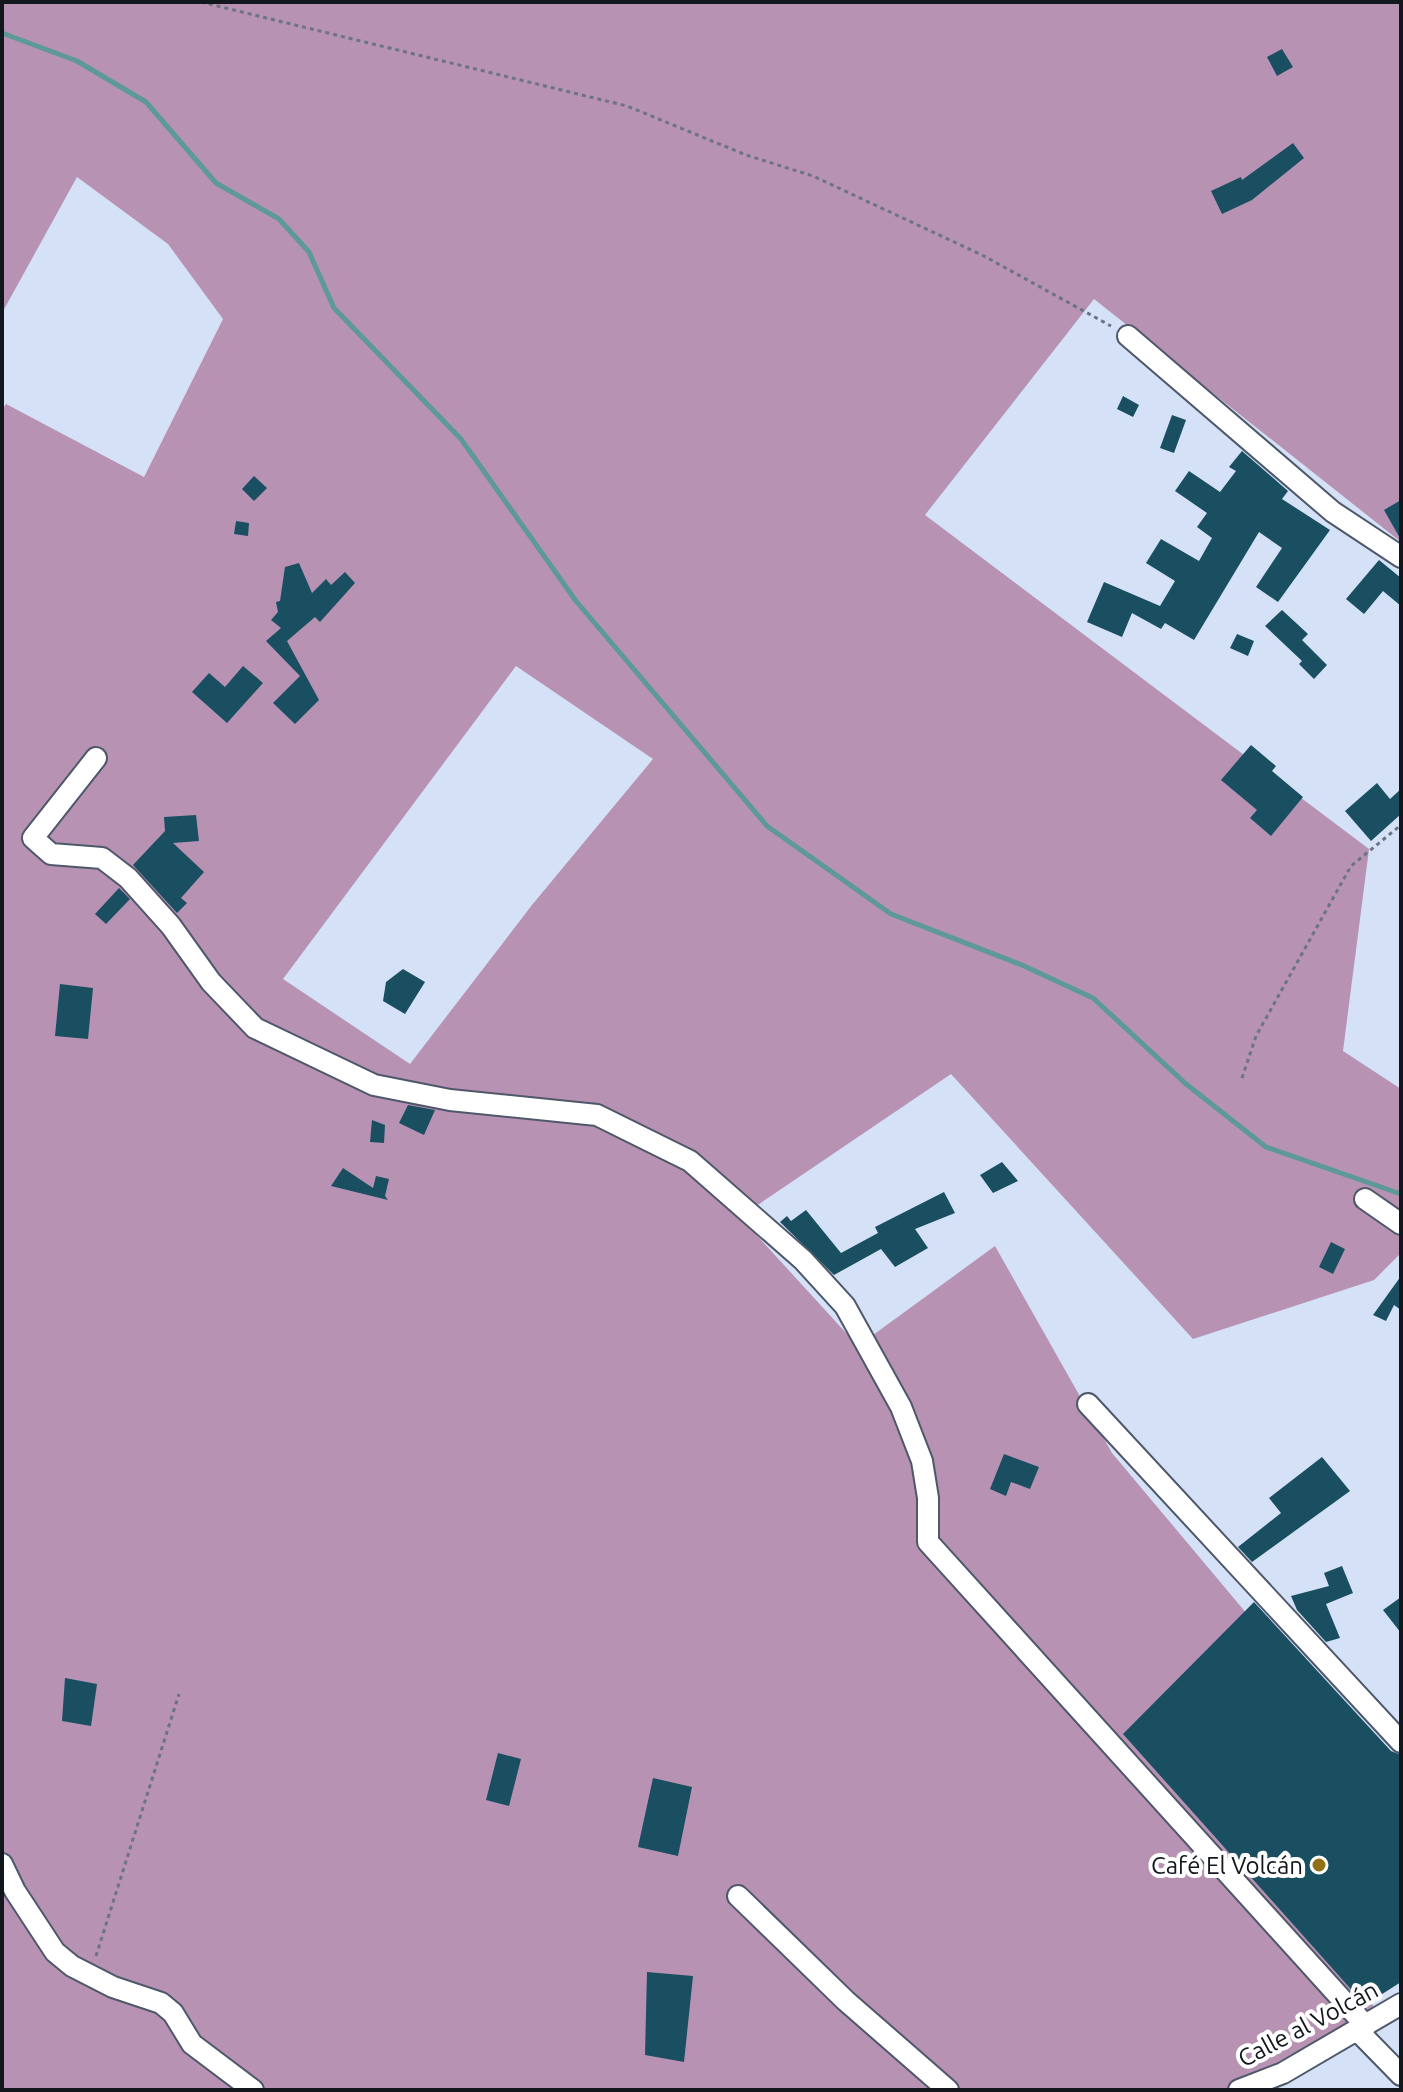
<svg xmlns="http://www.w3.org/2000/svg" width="1403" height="2092" viewBox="0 0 1403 2092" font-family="Ubuntu,sans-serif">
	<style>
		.forest { fill: #b792b3; fill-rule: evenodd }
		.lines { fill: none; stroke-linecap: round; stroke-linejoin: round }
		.stream { stroke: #5d9996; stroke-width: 5 }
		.building { fill: #1a4f62 }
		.minor-casing { stroke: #4e586a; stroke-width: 24 }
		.path { stroke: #6c7481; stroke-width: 3; stroke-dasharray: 4 4; stroke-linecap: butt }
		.minor { stroke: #fff; stroke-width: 20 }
		.poi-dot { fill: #917016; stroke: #fff; stroke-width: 3 }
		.labels { text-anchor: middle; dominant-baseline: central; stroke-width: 8; stroke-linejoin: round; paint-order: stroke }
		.poi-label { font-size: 24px; fill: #12161d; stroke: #fff; text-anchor: end }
		.street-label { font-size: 24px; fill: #12161d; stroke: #fff }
	</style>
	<rect width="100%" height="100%" fill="#d4e1f6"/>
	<path class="forest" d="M2,2H1401V542L1094,299L925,515L1369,849L1343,1051L1401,1089V1253L1374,1280L1193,1339L951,1074L740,1217L858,1346L995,1246L1112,1453L1300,1677L1333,1873L1377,2019L1239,2090H2V410L6,404L144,477L223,319L168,244L77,177L2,313ZM516,666L653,759L532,905L410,1064L283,979Z"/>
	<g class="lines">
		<path class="stream" d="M2,33L77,61L146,102L216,183L279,219L309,252L334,308L461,439L576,601L767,826L891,914L1022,965L1093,998L1186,1084L1266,1147L1401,1194"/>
	</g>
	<path class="building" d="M1282,49L1293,67L1277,76L1267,57Z
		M1293,143L1304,158L1252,200L1222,214L1211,191L1241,177L1242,180Z
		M1123,396L1139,405L1133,417L1117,409Z
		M1172,415L1186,420L1174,453L1160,448Z
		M1242,451L1288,491L1282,499L1330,530L1278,602L1256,587L1282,548L1259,532L1194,640L1165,623L1161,629L1132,613L1122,637L1087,622L1104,582L1160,606L1175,581L1146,563L1161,539L1199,561L1212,538L1197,527L1207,513L1175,491L1189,471L1220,492L1236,471L1229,467Z
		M254,476L267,488L254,501L242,489Z
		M1401,500V540L1384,510Z
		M236,521L249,523L248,536L234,534Z
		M1379,560L1401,578V606L1383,591L1364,614L1346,599Z
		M299,563L312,593L326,579L331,585L345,572L355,583L320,622L315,617L287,641L319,700L295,724L273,703L300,676L266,641L281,628L271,620L278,612L276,602L280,601L285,567Z
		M1282,610L1308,634L1302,640L1327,665L1314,679L1299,664L1302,661L1265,626Z
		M1237,634L1254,641L1248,656L1230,648Z
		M243,666L263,683L227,723L192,692L209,673L225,687Z
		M1251,745L1276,766L1272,771L1303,797L1271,836L1250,818L1257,810L1221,780Z
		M1377,783L1390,799L1401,789V814L1371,841L1345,811Z
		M196,815L199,841L173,843L204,872L181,898L187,903L177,913L133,865L165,831L164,817Z
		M119,888L130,899L106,924L95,914Z
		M403,969L425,982L405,1014L383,1001L386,982Z
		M60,984L93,988L88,1039L55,1036Z
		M408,1105L435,1110L424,1135L399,1123Z
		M372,1120L385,1125L384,1143L370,1142Z
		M1002,1162L1018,1181L993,1193L980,1175Z
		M343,1168L373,1188L376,1176L389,1179L385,1196L388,1200L331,1186Z
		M944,1192L955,1213L915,1229L928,1248L895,1267L881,1249L834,1275L780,1222L787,1216L791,1221L806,1210L841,1253L878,1233L875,1227Z
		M1331,1242L1345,1249L1333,1274L1319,1267Z
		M1401,1276V1310L1394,1305L1386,1321L1373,1315Z
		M1004,1454L1039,1467L1030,1489L1011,1482L1006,1496L990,1489Z
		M1322,1457L1350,1491L1252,1562L1238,1547L1281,1513L1269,1498Z
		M1342,1566L1353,1593L1326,1604L1340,1638L1326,1642L1297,1610L1291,1596L1329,1586L1324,1573Z
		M1401,1597V1633L1383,1610Z
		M1254,1602L1391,1751L1401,1755V1982L1365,2005L1123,1734Z
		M65,1678L97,1684L91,1726L62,1721Z
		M498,1753L521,1759L509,1806L486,1800Z
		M653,1778L692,1787L678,1856L638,1847Z
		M647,1972L693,1976L684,2062L645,2055Z"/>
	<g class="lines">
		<defs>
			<path id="minor" d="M1128,336L1333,512L1401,557
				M96,758L33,838L51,854L102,858L128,878L171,926L211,982L255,1028L374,1085L450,1100L597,1115L690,1161L803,1260L845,1306L901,1407L922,1461L928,1498V1542L1366,2026
				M1365,1199L1401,1224
				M1088,1404L1401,1742
				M2,1864L15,1891L55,1952L72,1966L113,1987L161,2003L173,2013L192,2044L253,2090
				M738,1896L846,2001L948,2090
				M1358,2031L1401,2075
				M1239,2090L1283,2073L1401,2004"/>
		</defs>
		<use href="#minor" class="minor-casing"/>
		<path class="path" d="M201,2L627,106L746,155L813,176L984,256L1111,326
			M1242,1078L1256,1036L1351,866L1401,825
			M96,1956L179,1694"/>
		<use href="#minor" class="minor"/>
	</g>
	<circle class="poi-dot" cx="1319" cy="1865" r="8"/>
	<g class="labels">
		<g class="poi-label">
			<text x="1303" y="1865">Café El Volcán</text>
		</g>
		<g class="street-label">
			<text transform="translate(1308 2024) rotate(-28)">Calle al Volcán</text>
		</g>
	</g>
	<rect width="1403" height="2092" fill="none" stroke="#12161d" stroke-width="8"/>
</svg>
